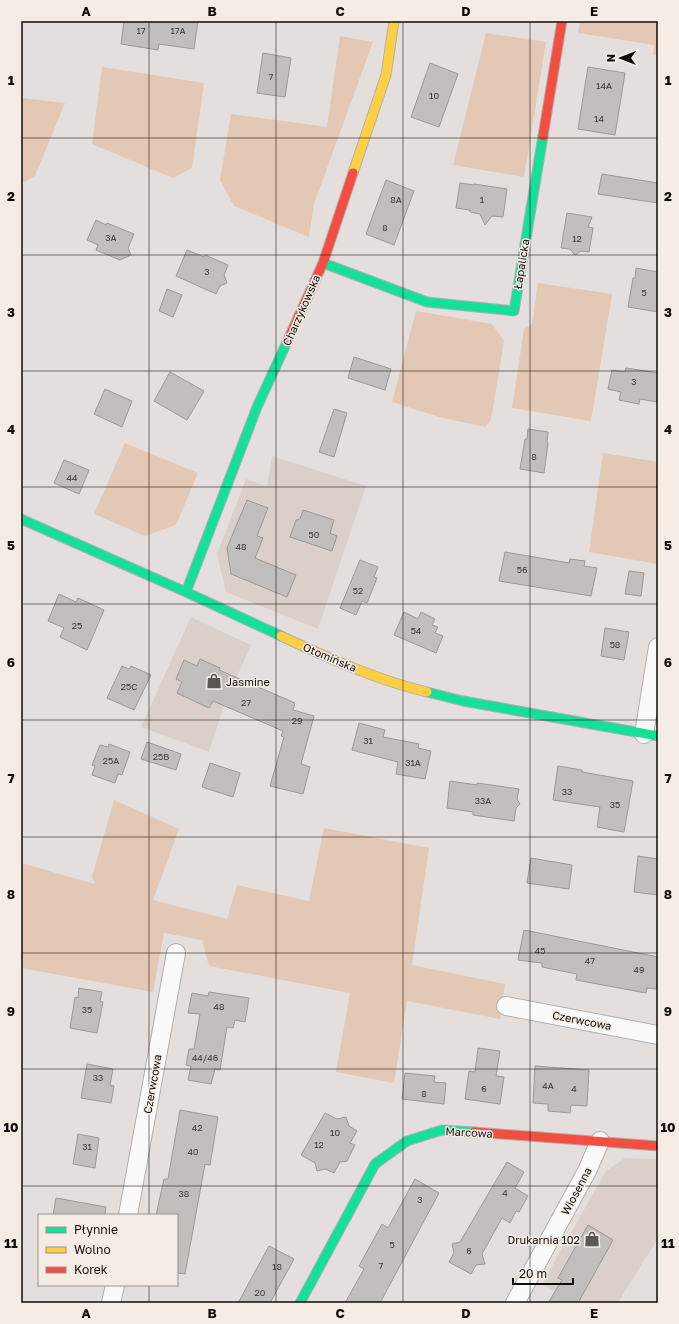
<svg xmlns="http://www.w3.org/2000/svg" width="679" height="1324" viewBox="0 0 679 1324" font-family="'Golos Text',sans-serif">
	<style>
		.built { fill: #dad0c9 }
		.green { fill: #e4c8b6 }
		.building { fill: #c2bebc; stroke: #9b9895 }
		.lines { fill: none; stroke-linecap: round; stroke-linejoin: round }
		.street-casing { stroke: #b3afad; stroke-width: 20 }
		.fast-casing { stroke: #b3afad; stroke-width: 11 }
		.slow-casing { stroke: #b3afad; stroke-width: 11 }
		.jam-casing { stroke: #b3afad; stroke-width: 11 }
		.street { stroke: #fbfafa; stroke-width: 18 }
		.fast { stroke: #16e098; stroke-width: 9 }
		.slow { stroke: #ffcf43; stroke-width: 9 }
		.jam { stroke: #f24e42; stroke-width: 9 }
		.grid { fill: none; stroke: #0e0c0a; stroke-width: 1; stroke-opacity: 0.55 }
		.labels { text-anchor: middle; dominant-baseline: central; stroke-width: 3; stroke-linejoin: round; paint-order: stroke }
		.number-label { font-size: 9px; fill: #3b3836 }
		.street-label { font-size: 11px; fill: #0e0c0a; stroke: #f5ece5 }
		.poi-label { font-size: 11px; fill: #0e0c0a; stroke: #f5ece5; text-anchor: start }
		.neatline { fill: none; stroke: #0e0c0a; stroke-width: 1.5 }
		.grid-label { font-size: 13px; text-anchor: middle; font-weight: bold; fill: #0e0c0a }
	</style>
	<rect width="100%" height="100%" fill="#e4dfdc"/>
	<path class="built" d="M272,456L366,486L318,629L226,592L217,554L246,479L267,486Z
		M191,617L251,645L224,706L209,752L141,727Z
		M625,1158L658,1159V1239L641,1265L618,1303H577L542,1284L606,1171Z"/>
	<path class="green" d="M580,21H658V56L653,55L654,45L578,33Z
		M486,33L546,42L524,177L453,165Z
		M340,36L373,42L314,204L309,237L234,206L220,180L231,114L327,127Z
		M102,67L204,83L192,168L173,178L92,144Z
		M21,98L65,103L35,176L21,184Z
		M538,283L612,294L591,421L512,408L524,329L532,324Z
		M416,311L492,324L504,341L491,420L485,427L439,417L392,402Z
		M125,443L198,473L176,525L145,536L94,514Z
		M603,453L658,462V564L589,552Z
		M114,800L179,829L153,900L227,919L237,885L309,901L324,828L429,848L412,965L505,984L500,1019L407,1001L394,1083L336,1072L350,993L209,966L202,940L164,933L153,992L21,968V863L95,884L92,877Z"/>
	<path class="building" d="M124,21H198L194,49L159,44L158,50L121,44Z
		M263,53L291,58L285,97L257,93Z
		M430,63L458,74L439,127L411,117Z
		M588,67L625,73L615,135L578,129Z
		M602,174L658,183V203L598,194Z
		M386,180L414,191L394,245L366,234Z
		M460,183L474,185V184L507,189L503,217L492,216L485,225L480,214L470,212V210L456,208Z
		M567,213L592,217L588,227L593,228L589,252L581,251L575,255L570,249L561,248Z
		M96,220L106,225L107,223L134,234L128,248L131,255L120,260L96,250L98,245L87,240Z
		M187,250L204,257L205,255L228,265L224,275L227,283L220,286L216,294L176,276Z
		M636,268L658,272V312L628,307L633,278H635Z
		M167,289L182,295L173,317L159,311Z
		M354,357L391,369L385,390L348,378Z
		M626,368L658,373L657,402L640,399L639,404L619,400L621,392L608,389L612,370L625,372Z
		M170,372L204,391L187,420L154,401Z
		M105,389L132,401L122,427L94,414Z
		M334,409L347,413L334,457L319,452Z
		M528,429L548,432L547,442L548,443L544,473L520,469L525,439H527Z
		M64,460L89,470L79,494L54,483Z
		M247,500L268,508L257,536L263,538L255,558L296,575L287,597L231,574L227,548Z
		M303,510L334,520L330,533L337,536L332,551L290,537L296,520L300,519Z
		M505,552L569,563L570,559L585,561L584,566L597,568L591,596L499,581Z
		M360,560L378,567L374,577L377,578L367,603L362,601L356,615L340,608Z
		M629,571L644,573L641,596L625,594Z
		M59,594L76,602L78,598L104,610L87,650L60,637L64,628L48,621Z
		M404,612L418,619L421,612L435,619L432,625L438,627L435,633L443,636L436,653L394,635Z
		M605,628L629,632L624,660L601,656Z
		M200,659L220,668L219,670L295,703L293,710L314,716L301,764L310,767L303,794L270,786L284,737L281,736L283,731L213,701L209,708L177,693L182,682L176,679L184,660L197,666Z
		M122,666L129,669L131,666L151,675L134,710L107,698Z
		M359,723L385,730L383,737L419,744L418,748L431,751L425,779L396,774L398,762L352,750Z
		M147,742L181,754L176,770L141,759Z
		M109,744L130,752L122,775L118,774L115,783L92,775L95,766L92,765L100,745L108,747Z
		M210,763L240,773L233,797L202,787Z
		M558,766L582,770V772L633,781L624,832L597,827L600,807L553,800Z
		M450,781L477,785V783L519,789L517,799L520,804L516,808L514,821L473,815V812L447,808Z
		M638,856L658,859V895L634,892Z
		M531,858L572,865L569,889L527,883Z
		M524,930L658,957V981L656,989L647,988L646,993L576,980L577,974L542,967V963L518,960Z
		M79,988L102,992L100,1001L103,1002L97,1033L70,1028L75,997L78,998Z
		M209,992L249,998L245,1022L235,1020L233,1028L227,1027L220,1070L215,1069L211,1084L188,1080L191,1066L186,1065L189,1049H194L200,1014L188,1013L192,993L208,996Z
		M478,1048L500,1051L496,1076L504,1077L500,1104L465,1099L469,1071L475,1072Z
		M87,1064L113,1069L110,1085L114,1086L111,1103L81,1098Z
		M535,1066L589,1070L587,1106L571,1105L570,1113L548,1111V1104L533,1103Z
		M405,1073L435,1076L434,1082L446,1083L444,1104L402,1099Z
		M180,1110L218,1117L210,1165L205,1164L185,1274L177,1273V1215H156L164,1179H168Z
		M325,1113L337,1119L346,1117L349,1126L357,1131L350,1143L355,1145L347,1161L340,1162L334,1173L325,1169L317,1171L315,1163L301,1155Z
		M78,1134L99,1138L95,1168L73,1164Z
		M507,1162L524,1172L515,1188L528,1196L519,1212L516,1211L510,1223L502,1218L482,1254L485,1264L476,1265L471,1274L449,1262L454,1253L452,1244L460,1242Z
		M415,1179L439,1193L380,1303H345L364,1269L359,1266L382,1224L388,1228Z
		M56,1198L106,1207L105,1215H53Z
		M588,1225L613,1240L578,1303H548L562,1280L558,1278Z
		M269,1246L294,1259L270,1303H238Z"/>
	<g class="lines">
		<defs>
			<path id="street" d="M644,734L658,647
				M506,1006L658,1035
				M128,1215L176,953
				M111,1303L115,1285
				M515,1303L587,1171L600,1141"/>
			<path id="fast" d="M323,263L427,302L514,311L543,136
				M21,519L186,592L281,636
				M186,592L257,407L287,342
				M427,692L463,701L658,736
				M300,1303L375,1164L407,1141L442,1130L474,1132"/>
			<path id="slow" d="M353,173L386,75L394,21
				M281,636C328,658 377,680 427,692"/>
			<path id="jam" d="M543,136L562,21
				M287,342L323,263L353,173
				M474,1132L658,1146"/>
		</defs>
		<use href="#street" class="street-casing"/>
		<use href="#fast" class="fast-casing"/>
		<use href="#slow" class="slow-casing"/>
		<use href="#jam" class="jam-casing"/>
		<use href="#street" class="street"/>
		<use href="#fast" class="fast"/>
		<use href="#slow" class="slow"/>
		<use href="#jam" class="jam"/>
	</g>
	<path class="grid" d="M149,21V1215M276,21V1303M403,21V1303M530,21V1303M21,138H658M21,255H658M21,371H658M21,487H658M21,604H658M21,720H658M21,837H658M21,953H658M21,1069H658M21,1186H658M149,1285V1303"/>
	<defs>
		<symbol id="shop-bare" viewBox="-9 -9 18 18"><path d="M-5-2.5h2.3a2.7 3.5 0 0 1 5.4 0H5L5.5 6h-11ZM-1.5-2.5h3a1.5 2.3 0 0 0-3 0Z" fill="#595654" stroke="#f5ece5" stroke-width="2.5" paint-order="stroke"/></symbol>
	</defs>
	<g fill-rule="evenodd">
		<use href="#shop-bare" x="203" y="670" width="22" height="22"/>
		<use href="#shop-bare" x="581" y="1228" width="22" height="22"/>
	</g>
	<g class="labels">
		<g class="number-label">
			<text x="141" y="30">17</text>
			<text x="178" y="30">17A</text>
			<text x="271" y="76">7</text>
			<text x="604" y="85">14A</text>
			<text x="434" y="95">10</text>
			<text x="599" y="118">14</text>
			<text x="396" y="199">8A</text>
			<text x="482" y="199">1</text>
			<text x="385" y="227">8</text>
			<text x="111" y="237">3A</text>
			<text x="577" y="238">12</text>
			<text x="207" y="271">3</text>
			<text x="644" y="292">5</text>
			<text x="634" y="381">3</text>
			<text x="534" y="456">8</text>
			<text x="72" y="477">44</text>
			<text x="314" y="534">50</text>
			<text x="241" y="546">48</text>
			<text x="522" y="569">56</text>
			<text x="358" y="590">52</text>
			<text x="77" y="625">25</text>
			<text x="416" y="630">54</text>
			<text x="615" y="644">58</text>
			<text x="129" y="686">25C</text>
			<text x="246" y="702">27</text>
			<text x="297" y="720">29</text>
			<text x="368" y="740">31</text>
			<text x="161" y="756">25B</text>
			<text x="111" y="760">25A</text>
			<text x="413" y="762">31A</text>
			<text x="567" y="791">33</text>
			<text x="483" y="800">33A</text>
			<text x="615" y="804">35</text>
			<text x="540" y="950">45</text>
			<text x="590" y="960">47</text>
			<text x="639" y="969">49</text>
			<text x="219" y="1006">48</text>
			<text x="87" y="1009">35</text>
			<text x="205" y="1057">44/46</text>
			<text x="98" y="1077">33</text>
			<text x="548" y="1085">4A</text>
			<text x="484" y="1088">6</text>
			<text x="574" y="1088">4</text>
			<text x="424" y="1093">8</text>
			<text x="197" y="1127">42</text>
			<text x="335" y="1132">10</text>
			<text x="319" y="1144">12</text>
			<text x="87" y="1146">31</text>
			<text x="193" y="1151">40</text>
			<text x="505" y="1192">4</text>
			<text x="184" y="1193">38</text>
			<text x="420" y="1199">3</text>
			<text x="392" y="1244">5</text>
			<text x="469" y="1250">6</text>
			<text x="381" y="1265">7</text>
			<text x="277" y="1266">18</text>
			<text x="260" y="1292">20</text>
		</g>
		<g class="street-label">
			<text transform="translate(521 264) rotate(-81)">Łapalicka</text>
			<text transform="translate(301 310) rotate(-66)">Charzykowska</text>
			<text transform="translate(330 657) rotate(23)">Otomińska</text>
			<text transform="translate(582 1020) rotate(11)">Czerwcowa</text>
			<text transform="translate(152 1084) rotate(-80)">Czerwcowa</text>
			<text transform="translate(469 1132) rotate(3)">Marcowa</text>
			<text transform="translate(576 1191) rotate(-62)">Wiosenna</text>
		</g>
		<g class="poi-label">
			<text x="226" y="681">Jasmine</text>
			<text x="580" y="1239" text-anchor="end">Drukarnia 102</text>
		</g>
	</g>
	<rect width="679" height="1324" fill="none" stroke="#f5ece5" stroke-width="44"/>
	<rect x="38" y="1214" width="140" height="72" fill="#f5ece5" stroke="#99928d"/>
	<rect x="46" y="1227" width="20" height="6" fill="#16e098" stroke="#99928d"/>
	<text x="74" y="1234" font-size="12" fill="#0e0c0a">Płynnie</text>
	<rect x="46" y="1247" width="20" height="6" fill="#ffcf43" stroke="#99928d"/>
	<text x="74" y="1254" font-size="12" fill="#0e0c0a">Wolno</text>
	<rect x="46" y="1267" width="20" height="6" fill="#f24e42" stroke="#99928d"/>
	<text x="74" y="1274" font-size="12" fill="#0e0c0a">Korek</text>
	<g transform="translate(621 58) rotate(270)" stroke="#f5ece5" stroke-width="3" paint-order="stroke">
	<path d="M0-3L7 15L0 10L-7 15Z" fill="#0e0c0a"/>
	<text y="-6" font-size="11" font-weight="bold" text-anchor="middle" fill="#0e0c0a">N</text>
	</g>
	<path d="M513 1278v6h60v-6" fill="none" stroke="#0e0c0a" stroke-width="2"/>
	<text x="519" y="1278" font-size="12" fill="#0e0c0a" stroke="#f5ece5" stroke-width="3" paint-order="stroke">20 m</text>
	<rect x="22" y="22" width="635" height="1280" class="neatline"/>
	<g class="grid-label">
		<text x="86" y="16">A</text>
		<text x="212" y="16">B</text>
		<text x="340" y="16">C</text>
		<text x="466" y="16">D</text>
		<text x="594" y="16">E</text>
		<text x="11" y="85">1</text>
		<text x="668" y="85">1</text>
		<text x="11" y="201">2</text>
		<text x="668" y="201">2</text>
		<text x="11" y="317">3</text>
		<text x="668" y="317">3</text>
		<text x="11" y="434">4</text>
		<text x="668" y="434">4</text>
		<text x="11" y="550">5</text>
		<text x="668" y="550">5</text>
		<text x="11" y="667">6</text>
		<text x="668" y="667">6</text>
		<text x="11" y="783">7</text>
		<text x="668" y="783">7</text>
		<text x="11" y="899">8</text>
		<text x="668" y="899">8</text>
		<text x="11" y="1016">9</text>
		<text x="668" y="1016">9</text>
		<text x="11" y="1132">10</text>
		<text x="668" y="1132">10</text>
		<text x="11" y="1248">11</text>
		<text x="668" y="1248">11</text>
		<text x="86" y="1318">A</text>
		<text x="212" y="1318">B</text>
		<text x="340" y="1318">C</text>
		<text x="466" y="1318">D</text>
		<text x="594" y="1318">E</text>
	</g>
</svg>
